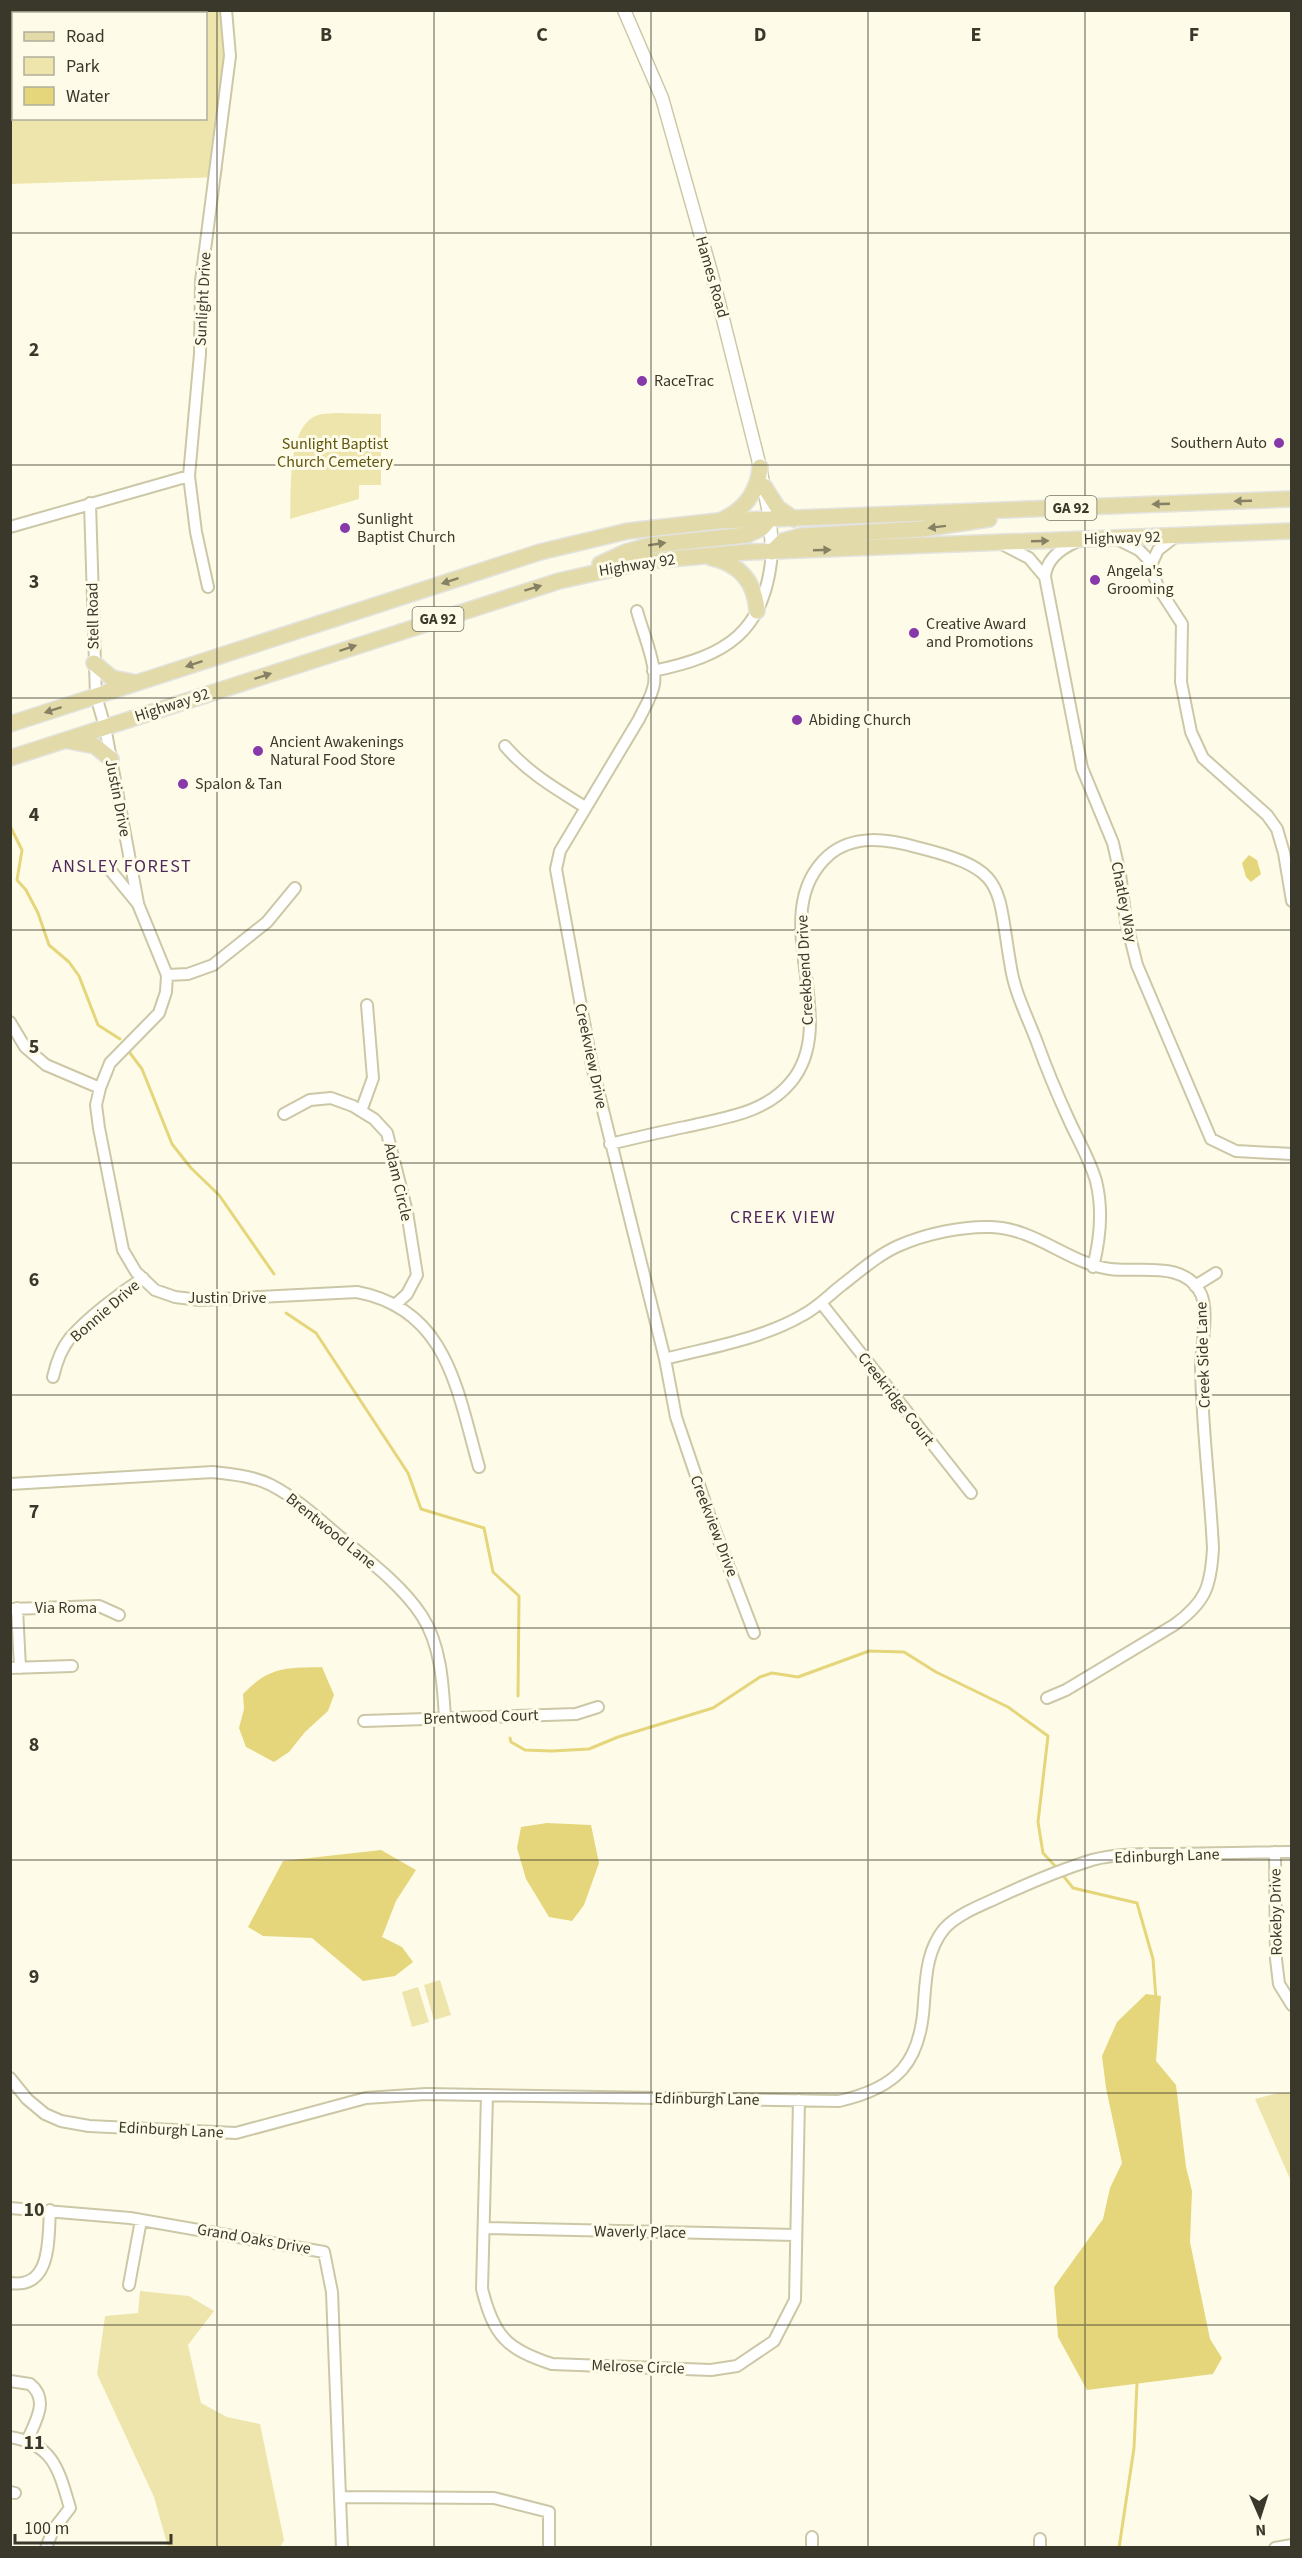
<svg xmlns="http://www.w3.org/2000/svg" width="1302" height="2558" viewBox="0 0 1302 2558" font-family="'Source Sans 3',sans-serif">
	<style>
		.green { fill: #eee5ad }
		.water { fill: #e5d67b }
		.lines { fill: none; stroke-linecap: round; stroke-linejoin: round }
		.stream { stroke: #e5d67b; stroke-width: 3 }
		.minor-casing { stroke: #ccc7a6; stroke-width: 14 }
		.tertiary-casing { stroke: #ccc7a6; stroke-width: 15 }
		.primary-casing { stroke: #e3e3e1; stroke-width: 18 }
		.minor { stroke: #fff; stroke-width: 10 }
		.tertiary { stroke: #fff; stroke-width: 12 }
		.primary { stroke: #e3daa9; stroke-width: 15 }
		.oneway { fill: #868164 }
		.grid { fill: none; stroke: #3a382b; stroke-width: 1.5; stroke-opacity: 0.55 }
		.poi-dot { fill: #8839a9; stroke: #fefce8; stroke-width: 2 }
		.labels { text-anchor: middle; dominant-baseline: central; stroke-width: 6; stroke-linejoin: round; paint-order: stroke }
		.shield { fill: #fefce8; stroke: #757364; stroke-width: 1.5 }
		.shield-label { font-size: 15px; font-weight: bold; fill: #3a382b }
		.street-label { font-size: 16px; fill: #3a382b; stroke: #fefce8 }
		.poi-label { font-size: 16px; fill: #3a382b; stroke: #fefce8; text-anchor: start }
		.park-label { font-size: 16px; fill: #60550f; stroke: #fefce8 }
		.neighbourhood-label { font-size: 18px; letter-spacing: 1.5px; fill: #4d275e; stroke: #fefce8 }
		.grid-label { font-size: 20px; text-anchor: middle; font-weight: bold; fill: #3a382b; stroke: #fefce8; stroke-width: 6; stroke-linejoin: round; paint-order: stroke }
	</style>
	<rect width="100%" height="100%" fill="#fefce8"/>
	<path class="green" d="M51,10L222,11L226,122L222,177L11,184L10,11H19L20,13L14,14V118H206V14L45,13Z
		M336,413L381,414V485H359V499L290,519C292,493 286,425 318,415C323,413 331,414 336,413Z
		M440,1980L451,2015L434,2020L424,1985Z
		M418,1987L429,2022L412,2027L402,1992Z
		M1278,2093H1291V2181L1255,2099Z
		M140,2291L189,2296L214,2311L188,2345L201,2403L227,2417L260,2424L284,2540L280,2547H168L154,2497L97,2374L105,2316L138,2313Z"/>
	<path class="water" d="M1249,855L1257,860L1261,874L1251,882L1246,877L1242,863Z
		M322,1667L334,1695L328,1711L305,1732L289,1752L274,1762L246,1747L239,1728L244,1709L243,1694C270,1666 286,1668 322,1667Z
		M547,1823L591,1825L599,1863L584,1905L572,1921L549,1917L526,1879L517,1848L521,1827Z
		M381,1850L416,1870L396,1901L382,1937L402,1947L413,1962L395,1976L363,1981L312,1938L263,1936L248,1927L283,1861Z
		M1146,1994L1161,1996L1156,2061L1176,2085L1186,2167L1192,2191L1190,2242L1210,2339L1222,2358L1213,2374L1087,2390L1058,2337L1054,2287L1103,2219L1110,2188L1122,2163L1106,2088L1102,2056L1117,2022Z"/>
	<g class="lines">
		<path class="stream" d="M10,826L22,850L17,880L26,890L38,913L49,945L69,962L79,976L98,1025L120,1039
			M130,1053L142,1069L172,1144L191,1168L219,1195L274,1274
			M286,1313L316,1333L408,1473L421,1509L484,1528L493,1572L519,1596L518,1696
			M510,1738L511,1742L525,1750L552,1751L589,1749L618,1737L713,1708L760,1677L772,1673L798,1677L869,1651L904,1652L936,1672L1008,1707L1048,1736L1038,1822L1043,1853L1057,1868
			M1061,1873L1073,1888L1137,1903L1153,1959L1156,1999
			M1119,2548L1134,2448L1137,2383"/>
		<defs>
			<path id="minor" d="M90,503L96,696L105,727L138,903
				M10,527L189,476
				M1117,539L1139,550L1148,559L1158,587L1182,624L1181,682L1191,732L1203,758L1267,815L1277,829L1284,853L1292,901
				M1076,542C1060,549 1046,559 1045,577L1082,768L1113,843L1120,874L1126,921L1137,965L1211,1139L1236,1151L1292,1154
				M1002,544L1029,558L1045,577
				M1151,565L1158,550L1176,536
				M208,587L196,532L189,476L200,354L201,281L230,56L226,10
				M637,611C642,630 657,665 654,684C652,697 644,708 639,719L560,851L556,869L592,1066L665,1359L676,1417L711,1520L754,1633
				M653,671C727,656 766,632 772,552
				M505,746C527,772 556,789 585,807
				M107,866L138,904L167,975L166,992L159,1013L110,1063L100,1088L96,1105L99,1128L123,1250L136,1272L155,1290L175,1297L200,1300L357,1292C448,1309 457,1391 479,1467
				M167,975L188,974L213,965L267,922L295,888
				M10,1022L25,1047L46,1065L100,1088
				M361,1111L373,1078L367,1005
				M284,1114L310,1100L331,1098L353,1106L374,1119L387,1133L407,1212L417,1275L407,1294L396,1304
				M610,1144C635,1138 660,1132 685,1127C722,1118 765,1114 791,1082C844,1018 762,914 829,855C854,834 887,839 916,847C1009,870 996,884 1011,968C1015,994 1029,1020 1038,1045C1047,1070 1058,1096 1069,1120C1078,1140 1090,1160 1096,1181C1103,1209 1100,1240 1093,1267
				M1195,1286L1216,1273
				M822,1304L971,1493
				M665,1359C711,1347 762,1339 803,1315C818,1307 829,1295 842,1285C860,1271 878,1255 898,1246C925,1234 962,1226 991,1227C1035,1228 1070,1264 1110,1269C1139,1273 1185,1260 1201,1294C1209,1311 1201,1348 1201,1367C1202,1427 1210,1488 1213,1548C1211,1586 1206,1602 1174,1625L1066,1690L1047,1698
				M53,1377C56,1364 61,1349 70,1338C87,1318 120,1293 143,1278
				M10,1484L213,1472C232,1474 253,1476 271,1485C296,1498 318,1518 340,1537C368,1560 402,1585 422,1616C441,1645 443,1685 445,1718
				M17,1608L20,1668
				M10,1609L99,1606L119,1615
				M10,1668L72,1666
				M364,1721L576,1714L598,1707
				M1275,1852L1276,1959L1279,1984L1292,2005
				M10,2078L27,2099L45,2114L61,2121L89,2126L236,2133L366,2098L426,2094L839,2101C897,2088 921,2063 924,2002C926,1976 927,1950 944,1929C957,1914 982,1905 999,1897C1029,1883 1060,1870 1092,1860C1118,1853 1146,1854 1173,1854C1213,1853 1252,1853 1292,1852
				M487,2095L482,2289C494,2336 506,2349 552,2364L711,2370L737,2366L774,2341L795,2300L799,2100
				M10,2208L130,2218L324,2252L332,2292L342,2548
				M484,2228L796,2235
				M10,2283C52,2289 48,2239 50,2210
				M129,2285L141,2220
				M10,2381L30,2384C50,2400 35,2422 27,2441
				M10,2437C54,2444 59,2471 70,2508L53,2530L46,2548
				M10,2492L15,2493
				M340,2497L494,2498L549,2512V2548
				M1040,2539V2548
				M812,2548V2537
				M1275,2548L1292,2545"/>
			<path id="tertiary" d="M624,10L662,98L713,279L760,467L770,519L772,552"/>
			<path id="primary" d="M764,486L778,508L794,519
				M722,520C744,510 758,492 760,467
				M772,552L783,541L801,536L922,529L989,519
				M712,558C740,564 755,582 757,611
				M600,564L626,552L651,545L747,535L762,528L770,519
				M94,663L112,678L133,682
				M10,724L540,552L628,531L718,521L1292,499
				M69,741L95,746L111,759
				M10,758L559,581L648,561L748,552L1292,531"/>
		</defs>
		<use href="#minor" class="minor-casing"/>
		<use href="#tertiary" class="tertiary-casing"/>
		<use href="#primary" class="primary-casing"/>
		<use href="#minor" class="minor"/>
		<use href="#tertiary" class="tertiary"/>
		<use href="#primary" class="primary"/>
	</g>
	<defs><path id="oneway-solid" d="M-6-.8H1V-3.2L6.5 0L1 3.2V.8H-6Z" transform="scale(1.5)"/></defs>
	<g class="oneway">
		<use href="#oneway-solid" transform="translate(1243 501) rotate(178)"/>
		<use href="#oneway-solid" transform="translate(1161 504) rotate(178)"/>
		<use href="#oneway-solid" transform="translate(937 527) rotate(173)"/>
		<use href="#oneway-solid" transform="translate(1040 541) rotate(-2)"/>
		<use href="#oneway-solid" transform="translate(657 544) rotate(-9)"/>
		<use href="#oneway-solid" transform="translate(822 550) rotate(-2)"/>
		<use href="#oneway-solid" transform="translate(450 581) rotate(162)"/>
		<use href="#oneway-solid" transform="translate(533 588) rotate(-17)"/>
		<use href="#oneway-solid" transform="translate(348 648) rotate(-18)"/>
		<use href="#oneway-solid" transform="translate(194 664) rotate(162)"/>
		<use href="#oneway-solid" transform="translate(263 676) rotate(-18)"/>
		<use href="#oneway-solid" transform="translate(53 710) rotate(162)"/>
	</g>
	<path class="grid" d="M217,10V2548M434,10V2548M651,10V2548M868,10V2548M1085,10V2548M10,233H1292M10,465H1292M10,698H1292M10,930H1292M10,1163H1292M10,1395H1292M10,1628H1292M10,1860H1292M10,2093H1292M10,2325H1292"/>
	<g class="poi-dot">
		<circle cx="642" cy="381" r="6"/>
		<circle cx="1279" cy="443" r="6"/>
		<circle cx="345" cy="528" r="6"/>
		<circle cx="1095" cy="580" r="6"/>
		<circle cx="914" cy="633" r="6"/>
		<circle cx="797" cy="720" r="6"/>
		<circle cx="258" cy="751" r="6"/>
		<circle cx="183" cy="784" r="6"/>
	</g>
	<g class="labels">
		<g class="shield">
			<rect x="1045.5" y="496" width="51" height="24" rx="4.5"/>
			<rect x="412.5" y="607" width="51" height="24" rx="4.5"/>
		</g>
		<g class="shield-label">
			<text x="1071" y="508">GA 92</text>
			<text x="438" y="619">GA 92</text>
		</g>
		<g class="street-label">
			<text transform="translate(712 277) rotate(74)">Hames Road</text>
			<text transform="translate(203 299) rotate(-87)">Sunlight Drive</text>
			<text transform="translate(1122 538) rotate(-2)">Highway 92</text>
			<text transform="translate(637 565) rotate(-9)">Highway 92</text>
			<text transform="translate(93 616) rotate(-91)">Stell Road</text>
			<text transform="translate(172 705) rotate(-18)">Highway 92</text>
			<text transform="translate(118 798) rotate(79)">Justin Drive</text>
			<text transform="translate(1124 902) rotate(79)">Chatley Way</text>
			<text transform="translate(805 970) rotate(-93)">Creekbend Drive</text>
			<text transform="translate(591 1056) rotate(78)">Creekview Drive</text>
			<text transform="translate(398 1182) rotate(77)">Adam Circle</text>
			<text x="227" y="1298">Justin Drive</text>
			<text transform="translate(105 1311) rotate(-41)">Bonnie Drive</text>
			<text transform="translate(1203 1355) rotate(-92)">Creek Side Lane</text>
			<text transform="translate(896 1399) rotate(52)">Creekridge Court</text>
			<text transform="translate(714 1526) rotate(69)">Creekview Drive</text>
			<text transform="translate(331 1531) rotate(39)">Brentwood Lane</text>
			<text x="66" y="1608">Via Roma</text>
			<text transform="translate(481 1717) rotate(-2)">Brentwood Court</text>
			<text transform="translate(1167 1856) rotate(-2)">Edinburgh Lane</text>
			<text transform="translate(1276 1912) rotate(-91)">Rokeby Drive</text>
			<text transform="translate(707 2099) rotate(1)">Edinburgh Lane</text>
			<text transform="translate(171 2130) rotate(3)">Edinburgh Lane</text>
			<text transform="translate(640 2232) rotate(1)">Waverly Place</text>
			<text transform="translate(254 2239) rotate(10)">Grand Oaks Drive</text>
			<text transform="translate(638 2367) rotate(2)">Melrose Circle</text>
		</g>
		<g class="poi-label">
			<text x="654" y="381">RaceTrac</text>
			<text x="1267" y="443" text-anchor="end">Southern Auto</text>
			<text x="357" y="519">Sunlight<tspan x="357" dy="18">Baptist Church</tspan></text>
			<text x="1107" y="571">Angela's<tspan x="1107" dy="18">Grooming</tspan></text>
			<text x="926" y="624">Creative Award<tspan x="926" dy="18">and Promotions</tspan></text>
			<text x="809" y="720">Abiding Church</text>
			<text x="270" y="742">Ancient Awakenings<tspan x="270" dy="18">Natural Food Store</tspan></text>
			<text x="195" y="784">Spalon &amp; Tan</text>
		</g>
		<g class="park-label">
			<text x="335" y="444">Sunlight Baptist<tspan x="335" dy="18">Church Cemetery</tspan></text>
		</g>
		<g class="neighbourhood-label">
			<text x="122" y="866">ANSLEY FOREST</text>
			<text x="783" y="1217">CREEK VIEW</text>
		</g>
	</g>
	<g class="grid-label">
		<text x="326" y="41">B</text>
		<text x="542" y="41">C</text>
		<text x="760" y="41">D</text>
		<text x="976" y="41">E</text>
		<text x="1194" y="41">F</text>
		<text x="34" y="356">2</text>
		<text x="34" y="588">3</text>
		<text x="34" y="821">4</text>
		<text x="34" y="1053">5</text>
		<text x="34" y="1286">6</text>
		<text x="34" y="1518">7</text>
		<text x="34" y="1751">8</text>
		<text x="34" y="1983">9</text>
		<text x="34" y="2216">10</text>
		<text x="34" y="2449">11</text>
	</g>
	<rect width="1302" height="2558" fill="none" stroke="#3a382b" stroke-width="24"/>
	<rect x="12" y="12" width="195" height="108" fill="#fefce8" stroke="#b0ae9c" stroke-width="1.5"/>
	<rect x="24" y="32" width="30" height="9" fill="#e3daa9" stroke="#b0ae9c" stroke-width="1.5"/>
	<text x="66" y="42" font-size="18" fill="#3a382b">Road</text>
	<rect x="24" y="57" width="30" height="18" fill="#eee5ad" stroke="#b0ae9c" stroke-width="1.5"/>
	<text x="66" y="72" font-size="18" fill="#3a382b">Park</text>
	<rect x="24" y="87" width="30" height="18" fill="#e5d67b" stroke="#b0ae9c" stroke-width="1.5"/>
	<text x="66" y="102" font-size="18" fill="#3a382b">Water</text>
	<g transform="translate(1260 2516) rotate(177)" stroke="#fefce8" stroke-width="4.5" paint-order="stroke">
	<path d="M0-4.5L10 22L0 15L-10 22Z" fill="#3a382b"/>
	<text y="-9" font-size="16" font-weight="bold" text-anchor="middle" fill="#3a382b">N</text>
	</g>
	<path d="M15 2534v9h156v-9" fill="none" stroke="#3a382b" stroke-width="3"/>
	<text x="24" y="2534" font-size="18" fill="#3a382b" stroke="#fefce8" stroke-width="4.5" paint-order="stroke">100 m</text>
</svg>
